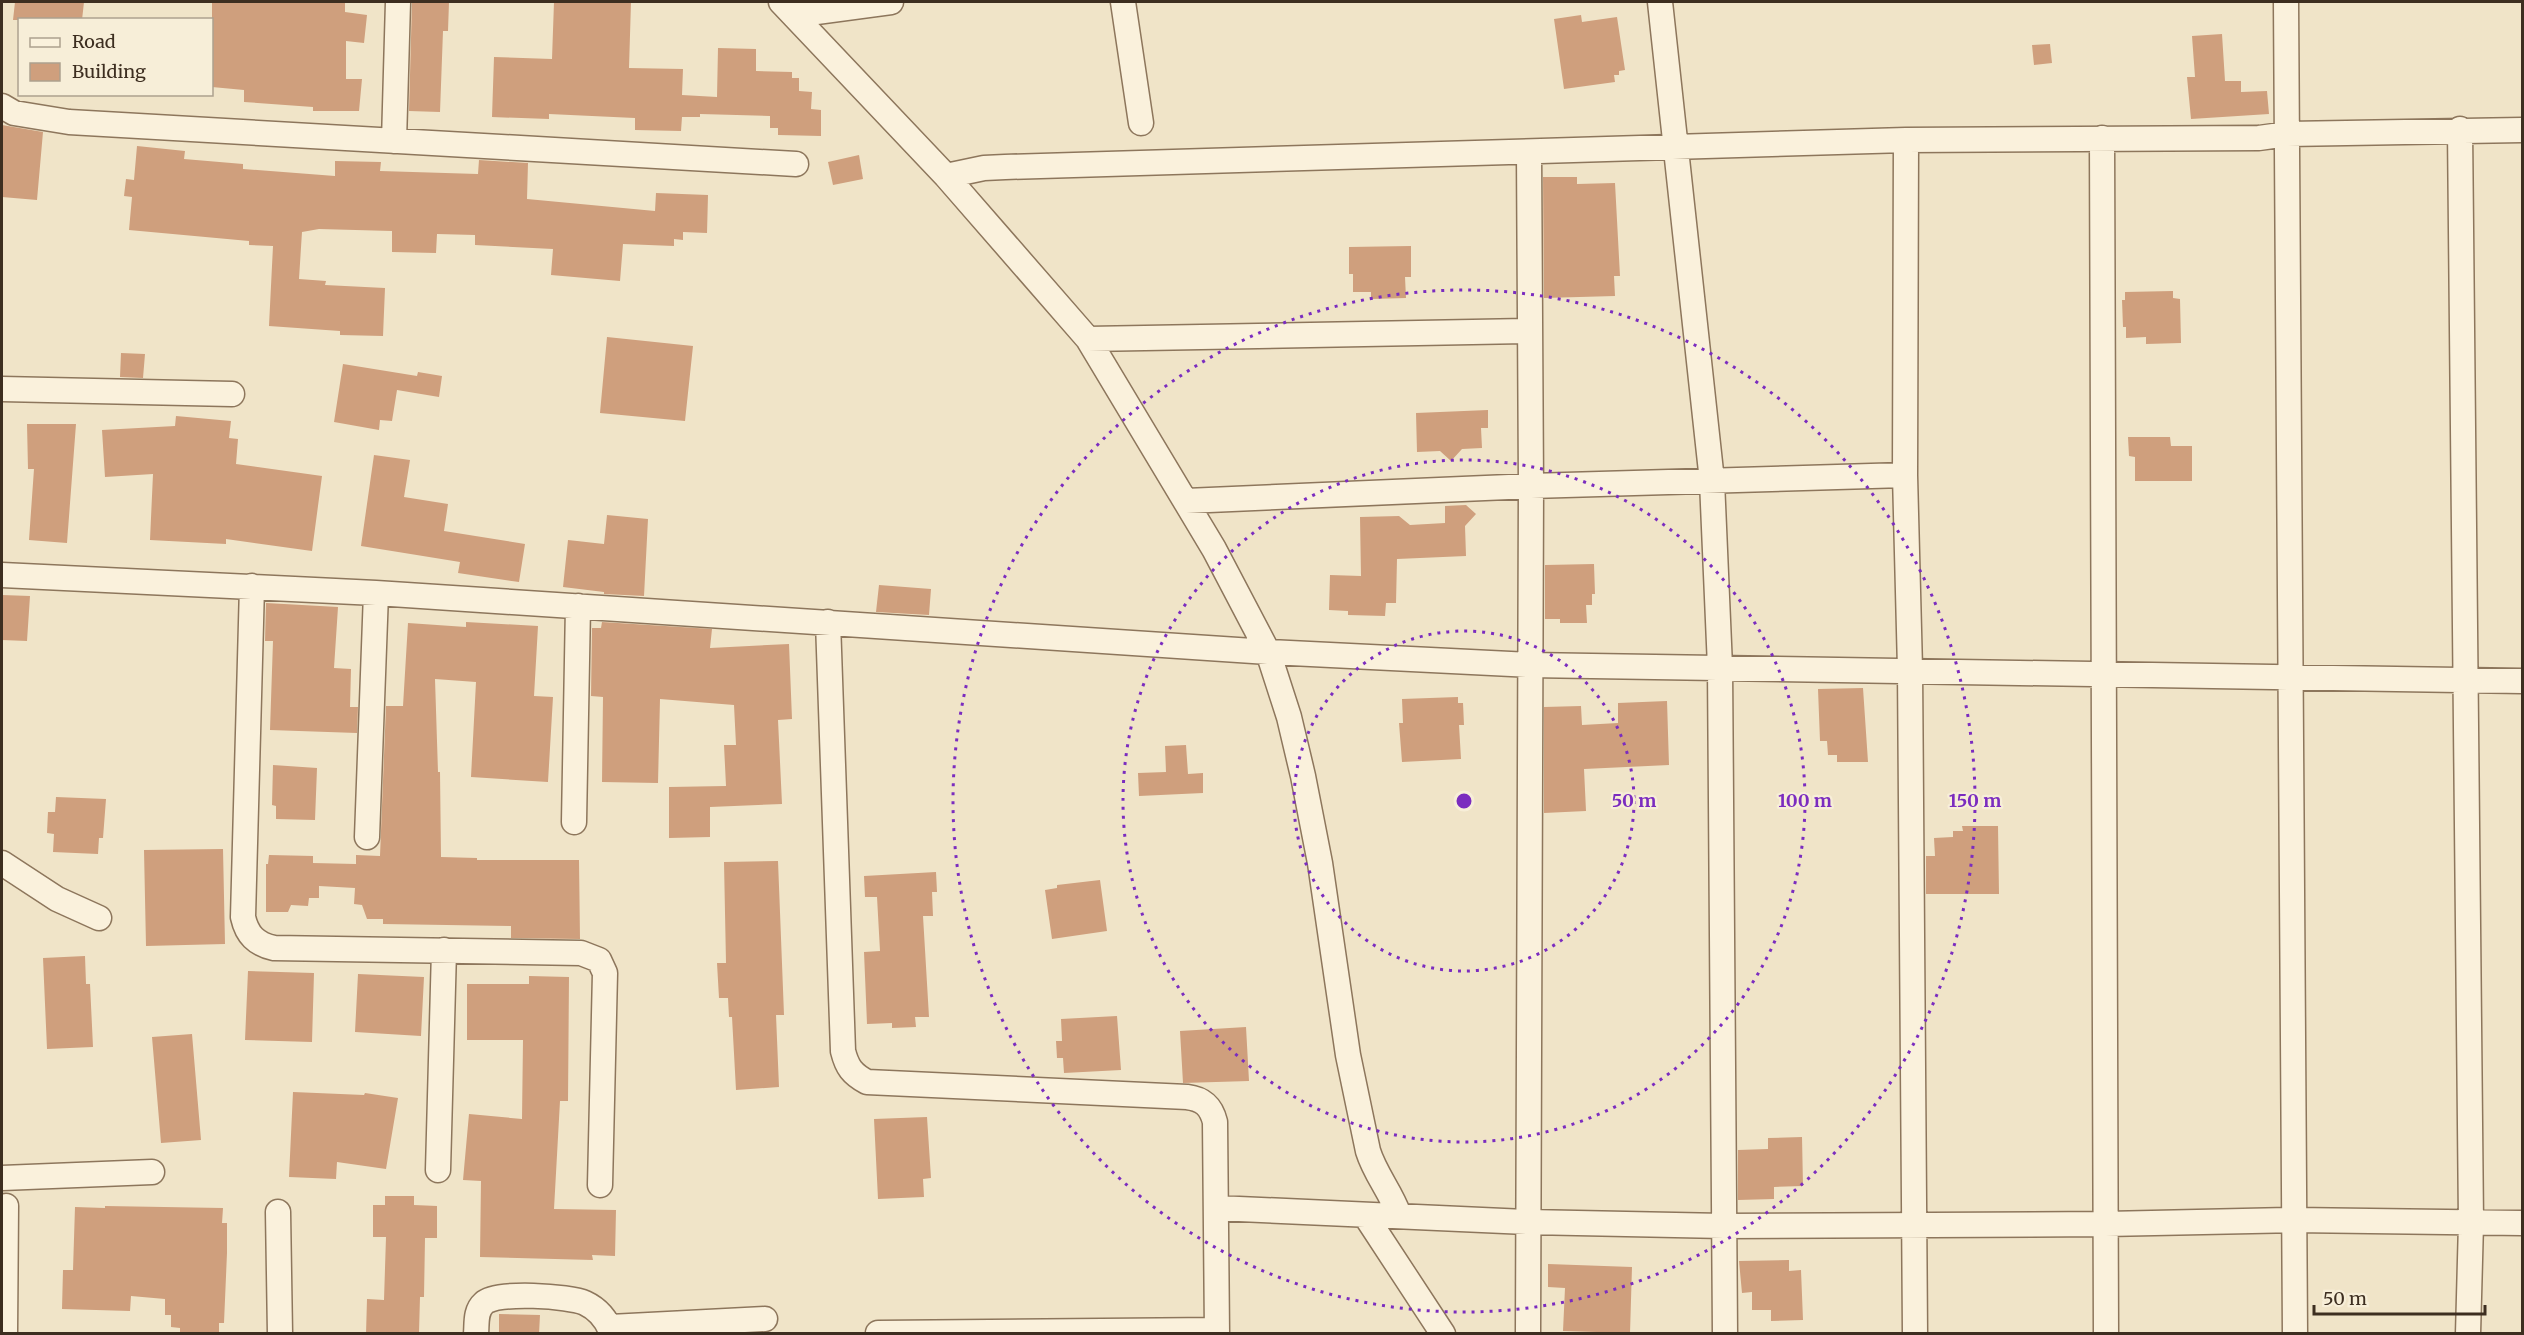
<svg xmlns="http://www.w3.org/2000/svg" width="2524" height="1335" viewBox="0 0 2524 1335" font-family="Merriweather,serif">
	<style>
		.building { fill: #cf9f7d }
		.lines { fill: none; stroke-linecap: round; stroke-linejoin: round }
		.street-casing { stroke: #8d765c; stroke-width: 27 }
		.street { stroke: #faf1dc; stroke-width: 24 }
		.ring { fill: none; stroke: #7b2cbf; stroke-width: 3; stroke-dasharray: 3 6 }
		.centre { fill: #7b2cbf; stroke: #f7eed8; stroke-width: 3 }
		.ring-label { font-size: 18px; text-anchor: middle; font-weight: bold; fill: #7b2cbf; stroke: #f7eed8; stroke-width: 4.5; stroke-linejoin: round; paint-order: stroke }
	</style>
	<rect width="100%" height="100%" fill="#f0e4c8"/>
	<path class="building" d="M15,2H84L82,20H13Z
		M212,2H325L345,3V12L367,15L364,43L346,41V79H362L359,111H313V107L244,102V90L212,87Z
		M412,2H449L448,31H443L440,112L409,111Z
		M554,2H631L629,68L683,69L682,95L717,97L718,48L756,49V71L792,72V78H799V91L812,92L811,109L821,110V136L778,135V128H770V116L700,114V117H682L681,131L635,130V118L549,114V119L492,117L494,57L552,59Z
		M1581,15L1582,22L1617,17L1625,70L1619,71V75H1614L1615,82L1564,89L1554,19Z
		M2222,34L2225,81H2241V92L2267,91L2269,114L2191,119L2187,77H2195L2192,36Z
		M2050,44L2052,63L2034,65L2032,45Z
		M2,125L43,132L37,200L2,197Z
		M137,146L185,151L184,159L243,164V169L335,176V161L381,162L380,171L478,174L479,160L528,163L527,199L655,211L656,193L708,195L707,233L683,232V240L674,239V246L623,244L620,281L551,275L553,249L475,245V235L437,234L436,253L392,252V231L319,229L302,232L299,279L326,281L325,285L385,288L383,336L340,335V331L269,326L273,246L249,245V241L129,230L132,197L124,196L126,179L134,180Z
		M859,155L863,179L833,185L828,162Z
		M1543,177H1577V184L1615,183L1620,276H1614L1615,296L1544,298Z
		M1411,246V277H1405L1406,298L1371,299V292H1353V274H1349V247Z
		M2173,291V298L2180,299L2181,343L2146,344V337L2126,338V327H2123L2122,300H2125V292Z
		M607,337L693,346L685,421L600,413Z
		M121,353L145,354L143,378L120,377Z
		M343,364L417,376L418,372L442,376L439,397L397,390L392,421L380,420L379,430L334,422Z
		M1488,410V428H1481L1482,448L1462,449L1451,461L1440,451L1417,452L1416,413Z
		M176,416L231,421L229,438L238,439L236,464L322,476L312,551L226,539V544L150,540L153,474L105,477L102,430L175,426Z
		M27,424H76L67,543L29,540L34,469H28Z
		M2128,437H2170L2171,446H2192V481H2135V457L2129,456Z
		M374,455L410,460L404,497L448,504L444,531L525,544L519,582L458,573L460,562L361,546Z
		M1466,505L1476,514L1465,526L1466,556L1397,559L1396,603H1386L1385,616L1348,615V611L1329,610L1330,575L1361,576L1360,517L1399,516L1410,525L1445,523V506Z
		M607,515L648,519L644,596L604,594V592L563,587L568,540L604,544Z
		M1594,564L1595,594H1592V605H1586L1587,623H1560V619H1545V565Z
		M879,585L931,589L929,615L876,612Z
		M2,595L30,596L27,641L2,640Z
		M266,603L338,607L334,668L351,669L350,707H358L357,733L270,730L273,641H265Z
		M466,622L538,626L534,696L553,697L548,782L471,777L476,682L435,679L438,772H440L441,857L477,858V860H579L580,939L511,938V926L383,924V919H367L362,905L354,904L355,888L319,886V898H309L308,906L291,905L288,912H266V864H268L269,855L313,856V863L356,864V855L380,856L386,706H403L408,623L466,627Z
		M602,622L712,629L710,648L789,644L792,719L778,720L782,804L710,807V837L669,838V787L726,786L724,745H736L734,705L660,699L658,783L602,782L603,697L591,696L592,628H601Z
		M1863,688L1868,762H1837V755H1828L1827,741H1820L1818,689Z
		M1458,697V703H1463L1464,725H1459L1461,759L1402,762L1399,723H1403L1402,699Z
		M1667,701L1669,765L1584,769L1586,811L1544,813V707L1581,706L1582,725L1618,723V703Z
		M1186,745L1188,774L1203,773V793L1139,796L1138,773L1166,772L1165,746Z
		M273,765L317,768L315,820L276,819V806L272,805Z
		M56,797L106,799L103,838H99L98,854L53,852L54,834L47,833L48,812H55Z
		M1962,826H1998L1999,894H1926V856H1935L1934,838L1953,837V831H1963Z
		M223,849L225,944L146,946L144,850Z
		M778,861L784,1015H776L779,1087L736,1090L732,1017H729L728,998H719L717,963H726L724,862Z
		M936,872L937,892H932L933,916H923L929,1017H915L916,1027L892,1028V1023L867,1024L864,952L880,951L877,897H865L864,876Z
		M1100,880L1107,931L1052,939L1045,890L1057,888V885Z
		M85,956L86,984H90L93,1047L47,1049L43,958Z
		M248,971L314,973L312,1042L245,1040Z
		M358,974L424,977L421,1036L355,1032Z
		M529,976L569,977L568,1101H560L554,1209L616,1210L615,1256L592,1255L593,1260L480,1257L481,1181L463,1180L469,1114L522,1119L523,1040H467V984H529Z
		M1117,1016L1121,1070L1064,1073L1063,1058H1057L1056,1041H1062L1061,1019Z
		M1246,1027L1249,1081L1183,1083L1180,1031Z
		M192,1034L201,1140L161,1143L152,1037Z
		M293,1092L364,1095L365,1093L398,1098L386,1169L337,1162L336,1179L289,1177Z
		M927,1117L931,1178L923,1179L924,1197L878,1199L874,1119Z
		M1802,1137L1803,1186L1774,1187V1199L1738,1200V1150L1768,1149V1138Z
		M385,1196H414V1205L437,1206V1238H425L424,1297H420L419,1333L366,1334L367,1299L384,1300L386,1237H373V1205H385Z
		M105,1206L223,1208L222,1223H227V1253L224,1323H219V1334H180V1328L171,1327V1315H165V1299L131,1296L130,1311L62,1309L63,1270H73L75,1207L105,1208Z
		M1789,1260V1271L1801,1270L1803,1320L1771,1321V1310H1752V1292L1742,1293L1739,1261Z
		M1548,1264L1632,1267L1630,1333L1563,1331L1565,1288L1548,1287Z
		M499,1314L540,1315L539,1334H499Z"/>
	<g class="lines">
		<defs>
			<path id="street" d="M781,2L946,176L1088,339L1214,549L1268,652L1289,717L1303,776L1320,863L1348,1055L1368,1151C1375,1174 1391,1192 1399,1215
				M1123,2L1141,123
				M1660,2L1712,481L1720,667L1725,1334
				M2286,2L2295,1334
				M794,15L891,2
				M2,106L14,113L69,122L796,164
				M2460,129L2471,1223L2468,1334
				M2102,138L2106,1334
				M1906,140L1905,475L1910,669L1915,1334
				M394,141L398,2
				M946,176L984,168L1005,167L1906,140L2259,138L2288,134L2522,130
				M1088,339L1530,331
				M2,389L232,394
				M1186,501L1531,486L1905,475
				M2,575L376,593L1268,652L1529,665L2522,681
				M252,586L243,917C247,935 256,944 274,948L581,953L599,960L605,973L600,1185
				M828,622L843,1051C847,1067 852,1074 867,1082L1187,1097C1203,1099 1211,1106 1215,1122L1217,1334
				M574,822L578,606
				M367,837L376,593
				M2,863L57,899L99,918
				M438,1170L444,950
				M2,1178L152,1172
				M1217,1208L1528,1222L1724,1226L2106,1224L2294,1220L2522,1223
				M278,1212L280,1334
				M1365,1215L1443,1334
				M610,1327L765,1319
				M878,1333L1217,1330
				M5,1334L6,1206
				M476,1334C477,1323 475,1311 484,1303C496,1291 570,1296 585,1303C598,1309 607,1320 612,1334
				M1528,1334L1531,486L1529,152"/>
		</defs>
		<use href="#street" class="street-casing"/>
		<use href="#street" class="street"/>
	</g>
	<g class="ring">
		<circle cx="1464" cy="801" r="170"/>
		<circle cx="1464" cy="801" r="341"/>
		<circle cx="1464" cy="801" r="511"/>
	</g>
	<circle cx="1464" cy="801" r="9" class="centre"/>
	<g class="ring-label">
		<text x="1634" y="807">50 m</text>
		<text x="1805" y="807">100 m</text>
		<text x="1975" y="807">150 m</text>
	</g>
	<rect width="2524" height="1335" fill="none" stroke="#3d2e20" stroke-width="6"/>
	<rect x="18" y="18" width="195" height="78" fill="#f7eed8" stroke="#ada18e" stroke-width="1.5"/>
	<rect x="30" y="38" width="30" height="9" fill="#faf1dc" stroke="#ada18e" stroke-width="1.5"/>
	<text x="72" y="48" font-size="18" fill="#3d2e20">Road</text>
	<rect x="30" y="63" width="30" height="18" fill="#cf9f7d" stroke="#ada18e" stroke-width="1.5"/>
	<text x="72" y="78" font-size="18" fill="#3d2e20">Building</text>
	<path d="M2314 1305v9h171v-9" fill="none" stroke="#3d2e20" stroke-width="3"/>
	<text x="2323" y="1305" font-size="18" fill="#3d2e20" stroke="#f7eed8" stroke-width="4.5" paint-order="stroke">50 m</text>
</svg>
